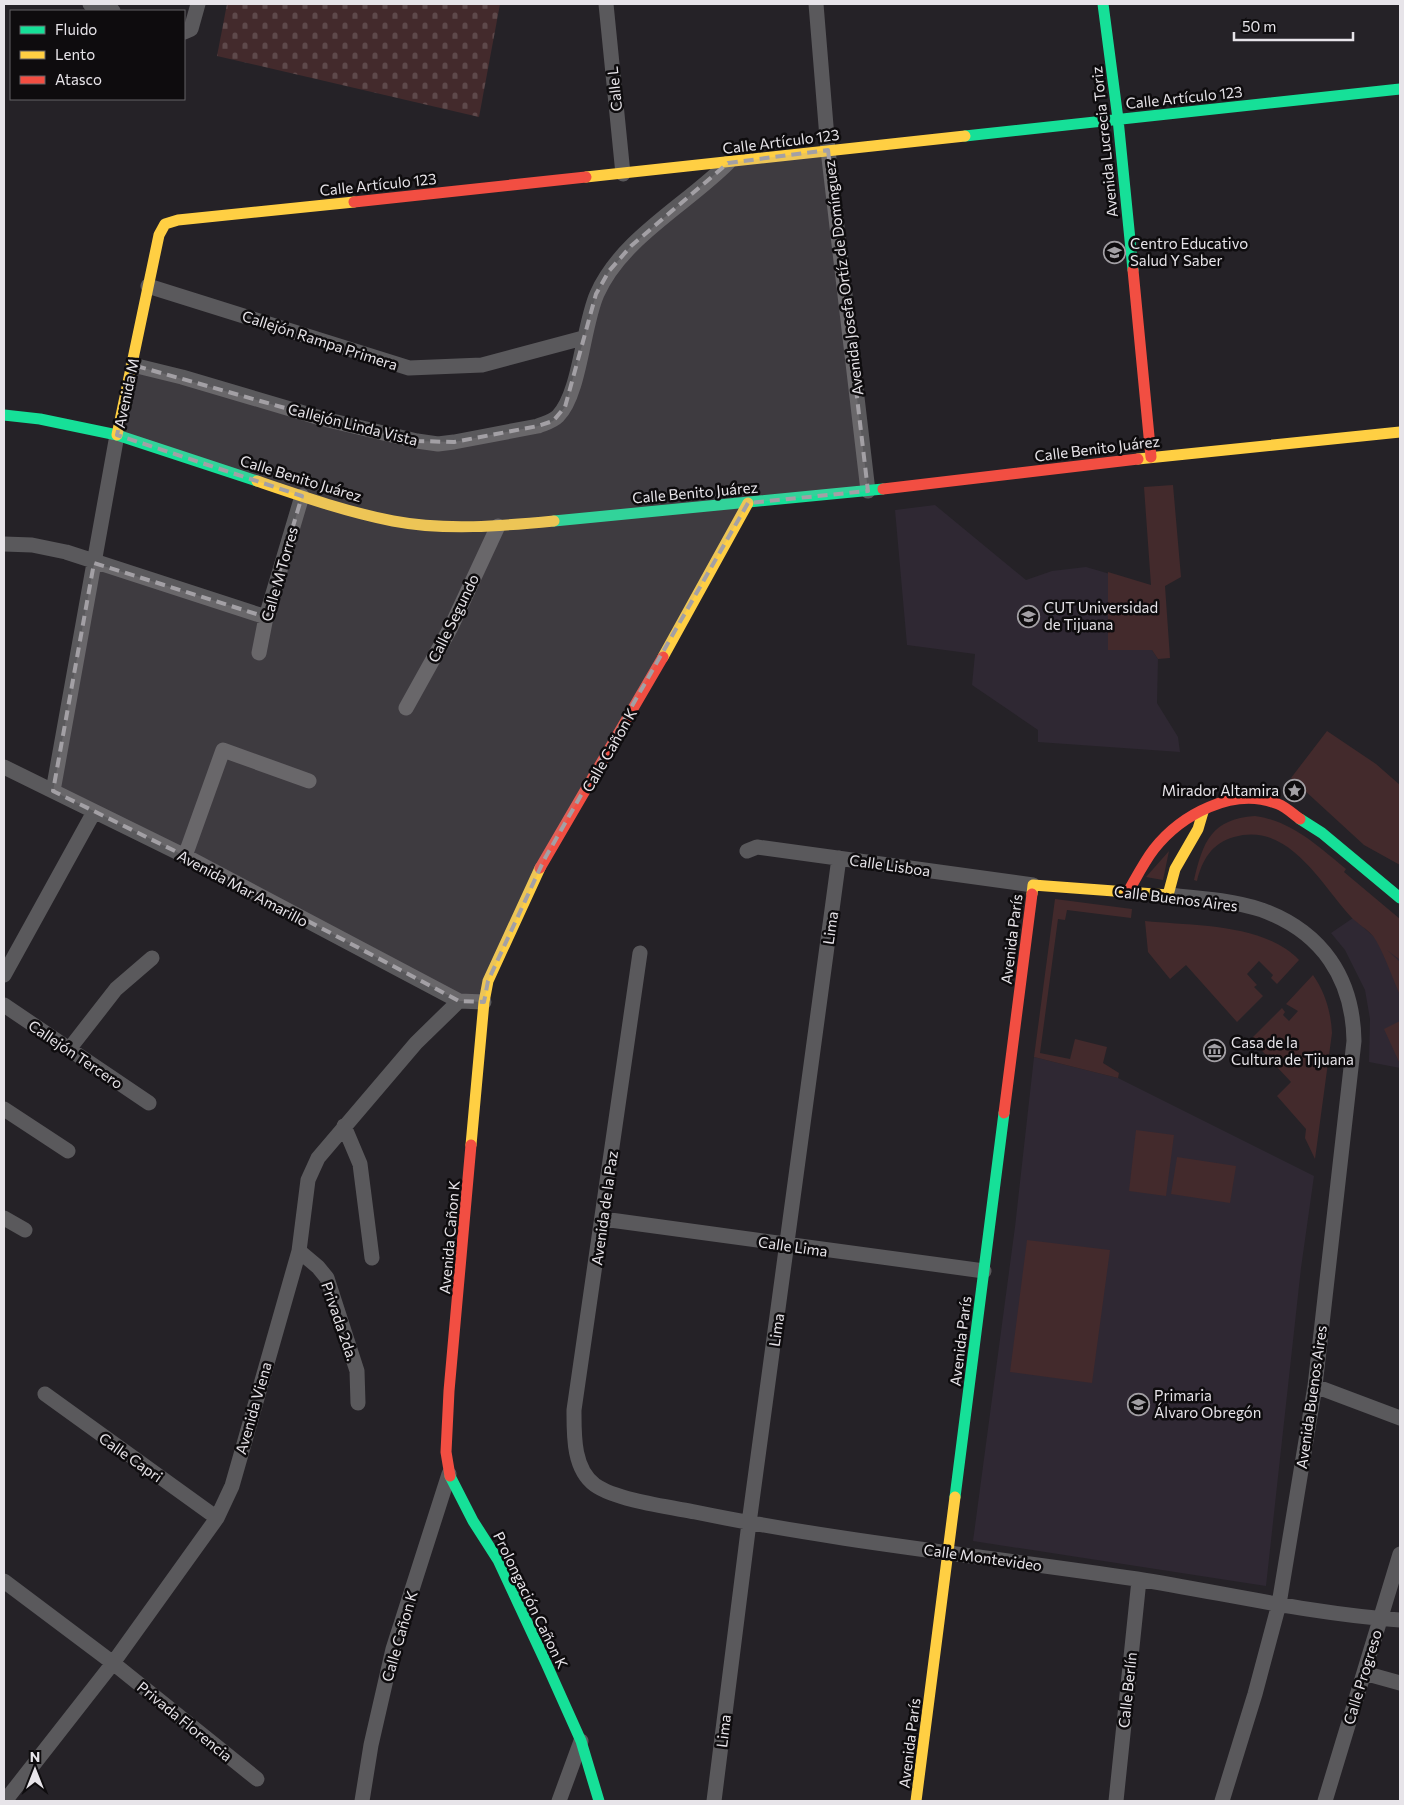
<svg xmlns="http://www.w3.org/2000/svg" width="1404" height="1805" viewBox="0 0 1404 1805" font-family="Commissioner,sans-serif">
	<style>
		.built { fill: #2f2833 }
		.green { fill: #432a2c }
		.cemetery { fill: url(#cemetery-stones) }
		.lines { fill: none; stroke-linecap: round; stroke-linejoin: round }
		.street { stroke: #5a595c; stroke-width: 15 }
		.fast { stroke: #16e098; stroke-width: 11 }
		.slow { stroke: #ffcf43; stroke-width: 11 }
		.jam { stroke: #f24e42; stroke-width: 11 }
		.marked { fill: #a3a0a5; fill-opacity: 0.2; stroke: #a3a0a5; stroke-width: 4; stroke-dasharray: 10 6; stroke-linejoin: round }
		.labels { text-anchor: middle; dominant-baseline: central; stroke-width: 5; stroke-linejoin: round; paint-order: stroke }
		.street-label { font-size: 15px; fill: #e7e4e9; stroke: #0e0c0e }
		.poi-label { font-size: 15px; fill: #e7e4e9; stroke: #0e0c0e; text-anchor: start }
	</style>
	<defs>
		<pattern id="cemetery-stones" width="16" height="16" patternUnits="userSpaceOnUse" patternTransform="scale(1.25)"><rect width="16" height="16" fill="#432a2c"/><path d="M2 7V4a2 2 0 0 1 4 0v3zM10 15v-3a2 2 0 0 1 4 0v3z" fill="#5e494b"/></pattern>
	</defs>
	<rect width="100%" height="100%" fill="#252227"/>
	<path class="built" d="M935,505L1026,580L1052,571L1086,567L1151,586L1152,650L1158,659L1157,703L1178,737L1180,752L1038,742V730L972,685L975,654L907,645L895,510Z
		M1353,918L1400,960V1068L1369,1062L1370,1019L1365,990L1345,950L1331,933Z
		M1034,1057L1118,1078L1314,1176L1301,1268L1266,1586L973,1541L1015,1227Z"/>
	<path class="green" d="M1173,485L1181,577L1165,586L1170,658L1158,659L1152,650H1108V572L1151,585L1144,487Z
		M1327,731L1376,764L1400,785V865L1364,845L1291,778Z
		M1255,816C1292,821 1318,846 1346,869L1344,872L1400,919V960L1387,950L1400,962V995C1393,979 1382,948 1373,936C1367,929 1358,924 1352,918C1321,885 1289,821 1234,837C1212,843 1202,860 1197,881L1194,880C1203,842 1211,819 1255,816Z
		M1169,851L1163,880L1146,877Z
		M1055,899L1132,909L1131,918L1067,910L1065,920L1058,919L1040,1053L1070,1059L1075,1039L1107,1047L1103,1063L1119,1073L1118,1078L1034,1057Z
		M1145,921C1193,926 1264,923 1299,960L1277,984L1271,978L1273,975L1259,961L1247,974L1257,985L1254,987L1263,996L1237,1022L1186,965L1170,979L1148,952Z
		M1313,975C1325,992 1331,1012 1332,1033L1315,1159L1305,1138L1306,1129L1277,1096L1291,1082L1251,1039L1282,1008L1285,1012L1283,1015L1289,1021L1298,1011L1286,1004Z
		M1400,1021V1064L1384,1029Z
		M1136,1130L1174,1135L1166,1196L1129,1191Z
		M1177,1157L1236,1166L1230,1203L1171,1194Z
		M1027,1240L1110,1250L1092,1383L1010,1372Z"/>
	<path class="cemetery" d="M227,4H500L479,117L217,56Z"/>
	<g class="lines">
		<path class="street" d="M90,4L113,11
			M606,4L623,174
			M816,4L828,150L868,491
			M184,32L191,29L198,4
			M148,286L409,368L482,365L583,338
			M133,365L182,377L324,419L417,441L438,444L454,442L538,426C545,423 552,422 558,416C580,394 583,325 597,294C621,239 686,205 728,163
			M4,544L32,545L66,552L266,617
			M259,653L266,617L302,496
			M406,708L451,627L498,526
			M4,767L185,856L459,1001L484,1002
			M53,791L117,435
			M747,851L757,847L1033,885
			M185,856L223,750L309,781
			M1168,895C1199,898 1232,900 1262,910C1322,932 1353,978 1354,1041L1315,1386L1279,1604L1255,1694L1222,1801
			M640,953L574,1410C574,1435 573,1469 595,1485C616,1500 669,1507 695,1512C841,1542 990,1557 1137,1579C1224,1593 1312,1614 1400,1620
			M4,975L94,812
			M4,1005L149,1103
			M70,1048L116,989L152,958
			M4,1109L68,1151
			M344,1126L360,1164L372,1258
			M4,1218L25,1230
			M603,1219L984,1271
			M299,1251L318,1267L327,1278L357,1371L358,1403
			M1315,1386L1400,1418
			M45,1394L217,1518
			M4,1581L113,1663L257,1779
			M1364,1673L1400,1683
			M5,1801L113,1663L217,1518L232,1486L299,1251L308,1180L318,1158L416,1043L459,1001
			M362,1801L371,1745L393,1649L449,1474
			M559,1801L581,1741
			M714,1801L749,1523L839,858
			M1116,1801L1139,1580
			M1325,1801L1400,1554"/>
		<path class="fast" d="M1103,4L1118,119L1133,270
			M965,136L1400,89
			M4,415L40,419L117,435L257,481
			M554,521L883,489
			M1300,819L1322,833L1400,898
			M450,1476L473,1521L498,1560L546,1663L581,1741L599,1801
			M955,1497L1004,1113"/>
		<path class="slow" d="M586,177L965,136
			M117,435L159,235L165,224L178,220L354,202
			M1138,459L1400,432
			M257,481C301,496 347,512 393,521C446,531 501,526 554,521
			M663,657L748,503
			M1032,894L1033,885L1168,895L1175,869L1198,829L1203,812
			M471,1145L484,1002L488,981L540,868
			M916,1801L955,1497"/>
		<path class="jam" d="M354,202L586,177
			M1133,270L1151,457
			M883,489L1138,459
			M540,868L663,657
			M1128,892C1136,878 1144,862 1154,849C1181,815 1233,786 1278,804C1286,807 1293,814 1300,819
			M1004,1113L1032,894
			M450,1476L446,1452L449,1391L471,1145"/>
	</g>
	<path class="marked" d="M828,150L868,491L748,503L544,860L488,981L484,1002L459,1001L185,856L53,791L94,563L266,617L302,496L117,435L133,365L324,419L417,441L454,442L538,426L553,421L565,407L596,294L609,271L631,246L728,163Z"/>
	<defs>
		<symbol id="university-ring" viewBox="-11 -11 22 22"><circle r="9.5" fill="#0e0c0e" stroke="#a3a0a5" stroke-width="1.5"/><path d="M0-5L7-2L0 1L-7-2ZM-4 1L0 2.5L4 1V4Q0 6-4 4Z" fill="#a3a0a5"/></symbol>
		<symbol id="sight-ring" viewBox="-11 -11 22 22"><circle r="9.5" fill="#0e0c0e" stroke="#a3a0a5" stroke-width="1.5"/><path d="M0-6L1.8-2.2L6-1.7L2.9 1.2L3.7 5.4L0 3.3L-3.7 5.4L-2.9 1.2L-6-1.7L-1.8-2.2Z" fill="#a3a0a5"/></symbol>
		<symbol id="museum-ring" viewBox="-11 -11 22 22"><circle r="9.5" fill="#0e0c0e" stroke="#a3a0a5" stroke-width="1.5"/><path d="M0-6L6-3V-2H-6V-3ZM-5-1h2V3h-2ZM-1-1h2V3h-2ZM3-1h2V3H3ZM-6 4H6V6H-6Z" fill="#a3a0a5"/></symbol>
		<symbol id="school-ring" viewBox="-11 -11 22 22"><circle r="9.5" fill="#0e0c0e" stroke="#a3a0a5" stroke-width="1.5"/><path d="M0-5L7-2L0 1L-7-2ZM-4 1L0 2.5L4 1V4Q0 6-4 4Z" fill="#a3a0a5"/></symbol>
	</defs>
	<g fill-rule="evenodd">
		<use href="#university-ring" x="1102" y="240" width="25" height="25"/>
		<use href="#university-ring" x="1016" y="604" width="25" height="25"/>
		<use href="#sight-ring" x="1282" y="778" width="25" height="25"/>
		<use href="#museum-ring" x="1202" y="1038" width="25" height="25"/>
		<use href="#school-ring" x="1126" y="1392" width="25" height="25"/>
	</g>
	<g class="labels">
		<g class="street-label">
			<text transform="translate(614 89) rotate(-96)">Calle L</text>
			<text transform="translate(1184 97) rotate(-6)">Calle Artículo 123</text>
			<text transform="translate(781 141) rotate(-7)">Calle Artículo 123</text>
			<text transform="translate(1104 142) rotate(-96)">Avenida Lucrecia Toriz</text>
			<text transform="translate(378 184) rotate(-6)">Calle Artículo 123</text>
			<text transform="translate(843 278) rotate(-97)">Avenida Josefa Ortíz de Domínguez</text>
			<text transform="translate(320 340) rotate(18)">Callejón Rampa Primera</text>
			<text transform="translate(126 393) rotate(-78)">Avenida M</text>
			<text transform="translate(353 424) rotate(14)">Callejón Linda Vista</text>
			<text transform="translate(1097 448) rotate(-7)">Calle Benito Juárez</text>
			<text transform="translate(301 478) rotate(17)">Calle Benito Juárez</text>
			<text transform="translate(695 492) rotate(-5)">Calle Benito Juárez</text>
			<text transform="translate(279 574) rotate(-74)">Calle M Torres</text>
			<text transform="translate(453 618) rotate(-64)">Calle Segundo</text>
			<text transform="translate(609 750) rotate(-60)">Calle Cañon K</text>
			<text transform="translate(890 865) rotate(8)">Calle Lisboa</text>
			<text transform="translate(243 888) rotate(28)">Avenida Mar Amarillo</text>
			<text transform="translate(1176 898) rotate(7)">Calle Buenos Aires</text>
			<text transform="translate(830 928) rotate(-82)">Lima</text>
			<text transform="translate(1011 939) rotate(-83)">Avenida París</text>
			<text transform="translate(76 1054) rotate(34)">Callejón Tercero</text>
			<text transform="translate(604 1208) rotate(-82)">Avenida de la Paz</text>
			<text transform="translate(449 1237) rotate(-85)">Avenida Cañon K</text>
			<text transform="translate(793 1246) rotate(8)">Calle Lima</text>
			<text transform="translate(340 1321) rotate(71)">Privada 2da.</text>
			<text transform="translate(776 1330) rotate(-82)">Lima</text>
			<text transform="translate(960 1341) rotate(-83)">Avenida París</text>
			<text transform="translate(1311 1397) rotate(-82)">Avenida Buenos Aires</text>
			<text transform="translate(253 1408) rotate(-74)">Avenida Viena</text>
			<text transform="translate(131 1457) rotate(35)">Calle Capri</text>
			<text transform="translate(983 1557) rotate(8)">Calle Montevideo</text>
			<text transform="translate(531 1600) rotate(64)">Prolongación Cañon K</text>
			<text transform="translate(399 1636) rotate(-74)">Calle Cañon K</text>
			<text transform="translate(1362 1677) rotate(-73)">Calle Progreso</text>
			<text transform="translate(1127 1690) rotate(-84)">Calle Berlín</text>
			<text transform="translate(185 1721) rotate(39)">Privada Florencia</text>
			<text transform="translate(723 1731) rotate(-83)">Lima</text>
			<text transform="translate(909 1743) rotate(-83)">Avenida París</text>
		</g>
		<g class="poi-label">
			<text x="1130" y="243">Centro Educativo<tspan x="1130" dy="17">Salud Y Saber</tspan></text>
			<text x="1044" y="607">CUT Universidad<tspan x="1044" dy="17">de Tijuana</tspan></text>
			<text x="1279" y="790" text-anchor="end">Mirador Altamira</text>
			<text x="1231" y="1042">Casa de la<tspan x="1231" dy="17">Cultura de Tijuana</tspan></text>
			<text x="1154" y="1395">Primaria<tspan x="1154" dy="17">Álvaro Obregón</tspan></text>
		</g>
	</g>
	<rect width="1404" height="1805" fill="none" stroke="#e7e4e9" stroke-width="10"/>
	<rect x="10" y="10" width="175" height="90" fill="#0e0c0e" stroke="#656266"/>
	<rect x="20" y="26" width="25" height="8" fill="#16e098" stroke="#656266"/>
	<text x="55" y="35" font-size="15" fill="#e7e4e9">Fluido</text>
	<rect x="20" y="51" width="25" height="8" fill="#ffcf43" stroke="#656266"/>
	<text x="55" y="60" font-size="15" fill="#e7e4e9">Lento</text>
	<rect x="20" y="76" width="25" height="8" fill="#f24e42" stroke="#656266"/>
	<text x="55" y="85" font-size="15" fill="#e7e4e9">Atasco</text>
	<g transform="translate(35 1770)" stroke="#0e0c0e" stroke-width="4" paint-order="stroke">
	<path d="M0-4L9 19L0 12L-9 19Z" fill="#e7e4e9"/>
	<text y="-8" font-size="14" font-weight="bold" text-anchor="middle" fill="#e7e4e9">N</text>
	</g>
	<path d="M1234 32v8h119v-8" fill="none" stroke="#e7e4e9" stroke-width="2.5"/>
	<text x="1242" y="32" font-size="15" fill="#e7e4e9" stroke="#0e0c0e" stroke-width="4" paint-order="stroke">50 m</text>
</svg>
